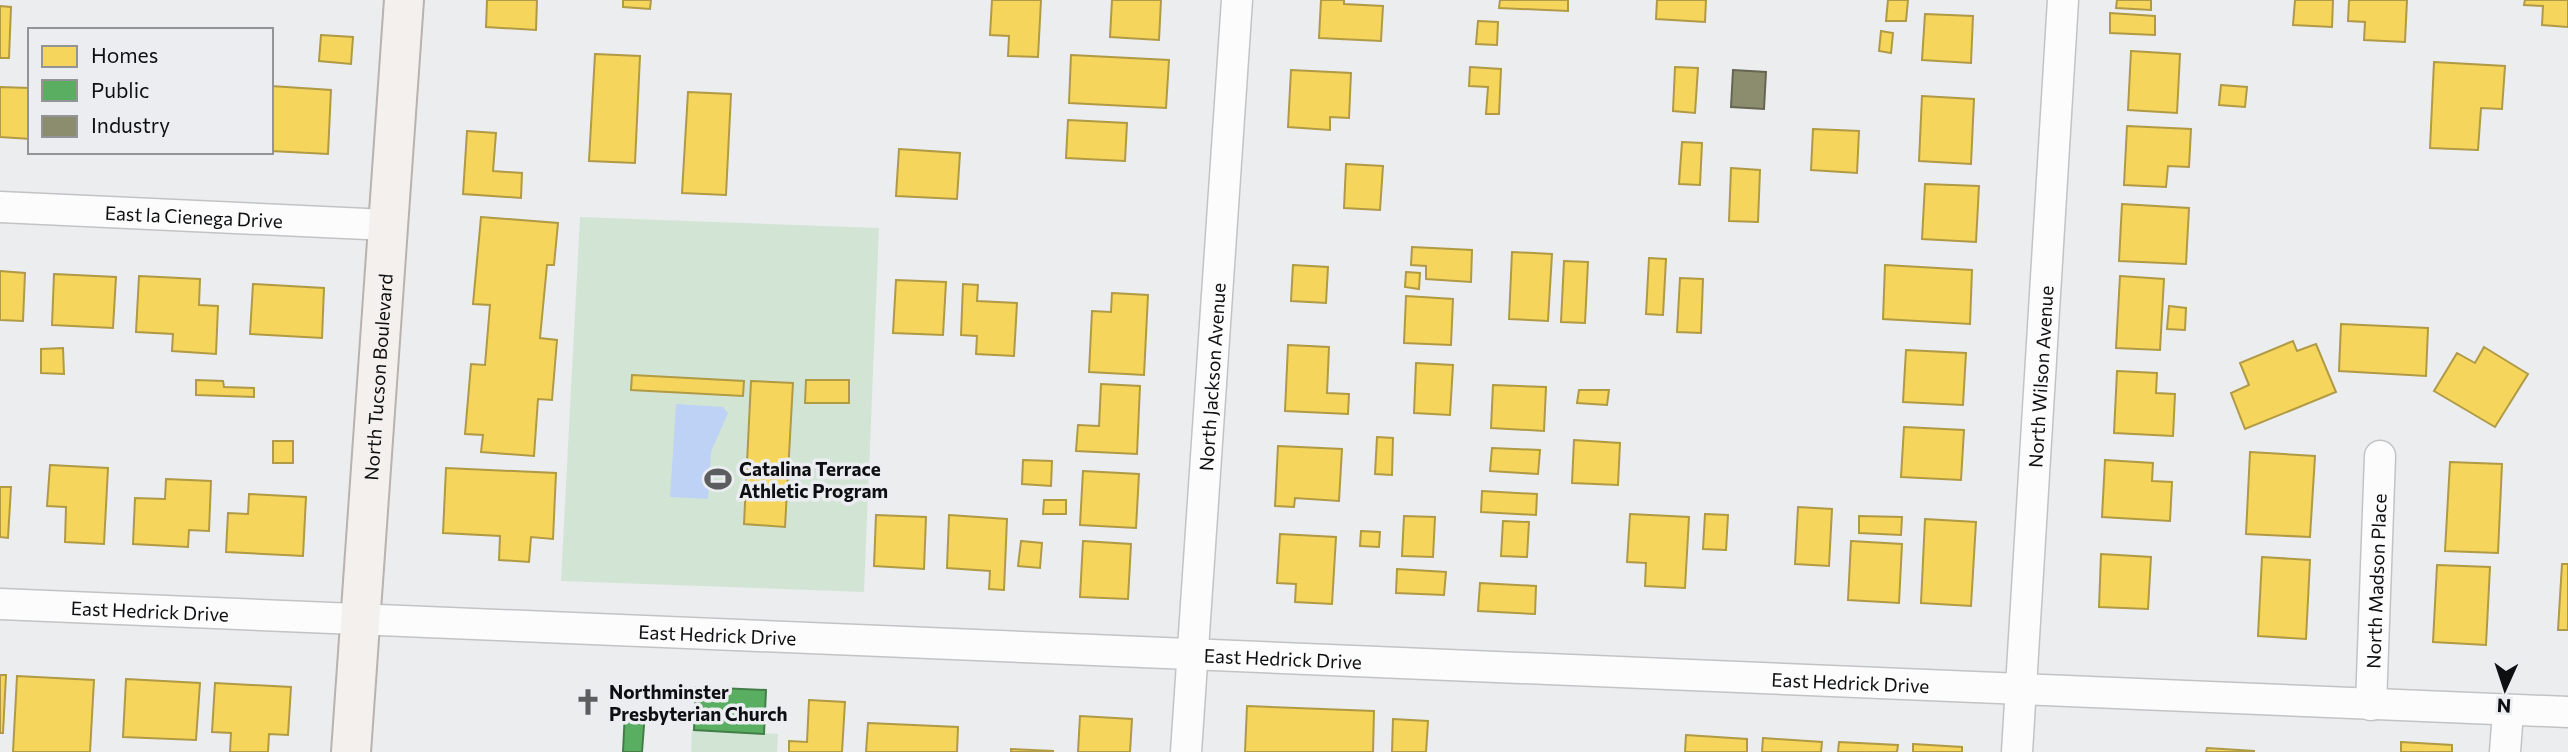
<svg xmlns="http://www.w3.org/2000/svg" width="2568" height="752" viewBox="0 0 2568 752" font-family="Commissioner,sans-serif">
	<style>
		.green { fill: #d2e5d5 }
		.water { fill: #bdd2f4 }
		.homes { fill: #f6d55c; stroke: #b09a45; stroke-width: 2 }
		.public { fill: #5aae61; stroke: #437e49; stroke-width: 2 }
		.industry { fill: #8c8c6e; stroke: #666652; stroke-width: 2 }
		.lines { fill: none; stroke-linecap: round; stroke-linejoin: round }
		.minor-casing { stroke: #c2c3c5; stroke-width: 33 }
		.major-casing { stroke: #b9b2ae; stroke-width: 42 }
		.minor { stroke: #fcfcfd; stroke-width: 30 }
		.major { stroke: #f4f0ed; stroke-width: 38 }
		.labels { text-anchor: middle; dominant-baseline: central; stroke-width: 7; stroke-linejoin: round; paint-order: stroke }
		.street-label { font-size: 19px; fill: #0e0f10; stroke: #ebedf0 }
		.poi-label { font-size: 19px; font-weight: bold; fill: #0e0f10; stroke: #ebedf0; text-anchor: start }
	</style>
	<rect width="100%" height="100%" fill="#ecedef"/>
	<path class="green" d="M580,217L879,228L864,592L561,581Z
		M692,729L778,734L777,752H691Z"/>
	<path class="water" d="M676,404L723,407L728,413L711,452L708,499L670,497Z"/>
	<path class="homes" d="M487,0H537L536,30L486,27Z
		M623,0H651L650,9L623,7Z
		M992,0H1041L1038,57L1008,56L1009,36L990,35Z
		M1112,0H1161L1159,40L1110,37Z
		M1321,0H1344V4L1383,6L1381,41L1319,38Z
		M1500,0H1568V11L1499,8Z
		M1657,0H1706L1705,22L1656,19Z
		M1888,0H1908L1906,21H1886Z
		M2117,0H2151V10L2116,8Z
		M2295,0H2333L2332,27L2293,25Z
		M2349,0H2407L2405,42L2364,40L2365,22L2348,21Z
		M2525,0H2568V27L2542,25L2543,6L2524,5Z
		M0,6L11,7L9,58H0Z
		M2110,13L2155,16V35L2110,33Z
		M1925,14L1973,16L1971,63L1922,60Z
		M1478,21L1498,22L1497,45L1476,44Z
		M1881,31L1893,33L1891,53L1879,51Z
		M321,35L353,37L351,64L319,61Z
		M2131,51L2180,54L2177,113L2128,110Z
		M595,54L640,56L635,163L589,161Z
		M1071,55L1169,60L1166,108L1069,103Z
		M2434,62L2505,66L2502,109L2481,108L2478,150L2430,148Z
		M1470,67L1501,69L1499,114H1486L1488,87L1469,86Z
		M1675,67L1698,68L1695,113L1673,111Z
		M1291,70L1351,73L1349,118L1330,117V130L1288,127Z
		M2221,85L2247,87L2245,107L2219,105Z
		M271,86L331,90L328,154L271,151Z
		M0,87L30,88V139L0,137Z
		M688,92L731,94L726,195L682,193Z
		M1922,96L1974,99L1971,164L1919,161Z
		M1068,120L1127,123L1125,161L1066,158Z
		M2127,126L2191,129L2189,167L2168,166L2166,187L2124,185Z
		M1813,129L1859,131L1857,173L1811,170Z
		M467,131L496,133L493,171L522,173L521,198L463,194Z
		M1682,142L1702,143L1700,185L1679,184Z
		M899,149L960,153L957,199L896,196Z
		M1346,164L1383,166L1380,210L1344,208Z
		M1731,168L1760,170L1758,222L1729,221Z
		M1925,184L1979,186L1976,242L1922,239Z
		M2122,204L2189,208L2186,264L2119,261Z
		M481,217L558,223L554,265H547L540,338L557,340L552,400L538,399L534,456L481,452L483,435L465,434L471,364L485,365L490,305L473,304Z
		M1412,247L1472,250L1471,282L1426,279V266L1411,265Z
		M1512,252L1552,254L1548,321L1509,319Z
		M1649,258L1666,259L1663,315L1646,314Z
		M1564,261L1588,262L1585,323L1561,322Z
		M1293,265L1328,267L1326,303L1291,301Z
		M1885,265L1972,270L1970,324L1883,319Z
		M0,271L25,273L23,321L0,320Z
		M1406,272L1420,273L1419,289L1405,287Z
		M54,274L116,277L113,328L52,325Z
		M139,276L200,279L199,305L218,306L216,354L172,351L173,334L136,332Z
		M2120,276L2164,279L2160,350L2116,348Z
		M1680,278L1703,279L1701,333L1677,332Z
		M896,280L946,282L943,335L893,333Z
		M253,284L324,288L322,338L250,334Z
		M963,284L978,285L977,301L1017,303L1014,356L976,354L977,336L961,335Z
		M1112,293L1148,295L1144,375L1089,372L1092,311L1111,312Z
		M1406,296L1453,299L1451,345L1404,343Z
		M2169,306L2186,308L2185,330L2167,329Z
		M2341,324L2428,328L2426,376L2339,371Z
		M2293,341L2297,351L2316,344L2336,392L2245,429L2231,393L2249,385L2240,363Z
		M1288,345L1329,347L1327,393L1349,394L1348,414L1285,411Z
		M2484,347L2528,374L2495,427L2434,391L2457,353L2475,363Z
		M63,348L64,374L41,373V349Z
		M1906,350L1966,353L1963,405L1903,402Z
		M1416,363L1453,365L1450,415L1414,413Z
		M2117,371L2157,373L2156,393L2175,394L2173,436L2114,433Z
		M632,375L744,381L743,396L631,390Z
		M196,380L223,381L224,387L254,388V397L196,395Z
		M806,380H849V403H805Z
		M751,381L793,383L785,527L744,524Z
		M1101,384L1140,386L1137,454L1076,451L1078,425L1099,426Z
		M1493,385L1546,387L1544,431L1491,428Z
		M1579,390H1609L1607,405L1577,403Z
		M1904,427L1964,430L1961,480L1901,477Z
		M1377,437L1393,438L1392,475L1375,474Z
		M1574,440L1620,443L1618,485L1572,483Z
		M273,441H293V463H273Z
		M1278,446L1342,449L1339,501L1295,498L1294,507L1275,506Z
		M1492,448L1540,450L1538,474L1490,471Z
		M2250,452L2315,456L2310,537L2246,534Z
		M1023,460L1052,461L1051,486L1022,484Z
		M2105,460L2153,463L2152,481L2172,482L2170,521L2102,517Z
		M2450,462L2502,464L2498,553L2445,551Z
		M50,465L108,468L104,544L65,542L66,507L47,506Z
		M446,468L556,473L553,539L531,537L529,562L499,560L500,536L443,533Z
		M1083,471L1139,474L1136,528L1080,525Z
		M166,479L211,481L209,531L189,530L188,547L133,544L135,498L165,499Z
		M0,487H11L8,538L0,537Z
		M1482,491L1537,494L1536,515L1481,512Z
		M249,494L306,497L303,556L226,552L228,513L248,514Z
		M1044,500H1066V514H1043Z
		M1798,507L1832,509L1829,566L1795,564Z
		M1630,514L1689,517L1685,588L1645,586L1646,563L1627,562Z
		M1705,514L1728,515L1726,550L1703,549Z
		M876,515L926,517L924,569L874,566Z
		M949,515L1007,519L1004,590L989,589L990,571L947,568Z
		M1404,516L1435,517L1433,557L1402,556Z
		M1859,516L1902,517L1901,535L1859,533Z
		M1925,519L1976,522L1971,606L1921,603Z
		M1503,521L1529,522L1527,557L1501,556Z
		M1361,531L1380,532L1379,547L1360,546Z
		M1280,534L1336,537L1332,604L1295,602L1296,584L1277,583Z
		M1021,541L1042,543L1040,568L1018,566Z
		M1083,541L1131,544L1128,599L1080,597Z
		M1851,541L1902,544L1899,603L1848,600Z
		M2101,554L2151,557L2148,609L2099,607Z
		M2262,557L2310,560L2306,639L2258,636Z
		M2562,564H2568V630H2558Z
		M2437,565L2490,567L2486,645L2433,642Z
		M1397,569L1446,572L1444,595L1396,593Z
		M1480,583L1536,586L1535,614L1478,611Z
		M0,675H6L3,733H0Z
		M17,676L94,680L90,752H13Z
		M126,679L200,683L196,740L123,737Z
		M215,683L291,687L288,735L269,734L268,752H230L231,733L212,732Z
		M809,700L845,702L842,752H789V741L807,742Z
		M1247,706L1374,711L1373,752H1245Z
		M1080,716L1132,719L1130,752H1078Z
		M1393,719L1428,721L1426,752H1392Z
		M868,723L958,727L957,752H866Z
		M1686,735L1747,739V752H1685Z
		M1763,738L1822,742L1821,752H1762Z
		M1839,742L1898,745L1897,752H1838Z
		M2401,742L2452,745V752H2401Z
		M1913,744L1962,747V752H1913Z
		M2207,748L2254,751V752H2206Z
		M1011,749L1053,751V752H1011Z"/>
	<path class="public" d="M696,687L766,690L764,734L694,730Z
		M625,711L645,712L642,752H623Z"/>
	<path class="industry" d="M1733,70L1766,72L1764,109L1731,107Z"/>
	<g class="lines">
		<defs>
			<g id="minor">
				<path id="s1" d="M0,207L388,225"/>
				<path id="s2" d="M0,604L2568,712"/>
				<path id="s3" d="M2371,705L2380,456"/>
				<path id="s4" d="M1186,752L1237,0"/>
				<path id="s5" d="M2017,752L2063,0"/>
				<path d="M2505,752L2508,711"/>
			</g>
			<g id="major">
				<path id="s6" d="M351,752L404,0"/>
			</g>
		</defs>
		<use href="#minor" class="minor-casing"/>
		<use href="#major" class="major-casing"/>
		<use href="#minor" class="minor"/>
		<use href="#major" class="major"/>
	</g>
	<defs>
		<symbol id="stadium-bare" viewBox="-9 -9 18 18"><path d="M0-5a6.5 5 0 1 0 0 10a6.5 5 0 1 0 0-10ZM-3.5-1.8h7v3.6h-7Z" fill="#5c5d5e" stroke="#ebedf0" stroke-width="2.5" paint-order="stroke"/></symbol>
		<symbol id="church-bare" viewBox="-9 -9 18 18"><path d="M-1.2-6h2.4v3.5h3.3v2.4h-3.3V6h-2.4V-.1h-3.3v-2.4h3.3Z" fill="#5c5d5e" stroke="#ebedf0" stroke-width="2.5" paint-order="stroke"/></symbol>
	</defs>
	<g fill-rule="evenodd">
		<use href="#stadium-bare" x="699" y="460" width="38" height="38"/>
		<use href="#church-bare" x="569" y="683" width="38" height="38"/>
	</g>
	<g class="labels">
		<g class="street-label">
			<text stroke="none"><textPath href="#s1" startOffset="194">East la Cienega Drive</textPath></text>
			<text stroke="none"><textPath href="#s6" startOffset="376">North Tucson Boulevard</textPath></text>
			<text stroke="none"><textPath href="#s4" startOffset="376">North Jackson Avenue</textPath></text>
			<text stroke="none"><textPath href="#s5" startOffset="376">North Wilson Avenue</textPath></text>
			<text stroke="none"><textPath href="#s3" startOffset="124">North Madson Place</textPath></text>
			<text stroke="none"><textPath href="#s2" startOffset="150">East Hedrick Drive</textPath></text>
			<text stroke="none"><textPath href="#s2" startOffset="718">East Hedrick Drive</textPath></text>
			<text stroke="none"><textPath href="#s2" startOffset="1284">East Hedrick Drive</textPath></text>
			<text stroke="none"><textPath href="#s2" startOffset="1852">East Hedrick Drive</textPath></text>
		</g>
		<g class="poi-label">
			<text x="739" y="468">Catalina Terrace<tspan x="739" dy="22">Athletic Program</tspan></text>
			<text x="609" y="691">Northminster<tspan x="609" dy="22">Presbyterian Church</tspan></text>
		</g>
	</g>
	<rect x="28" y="28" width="245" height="126" fill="#ebedf0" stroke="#939496" stroke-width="2"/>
	<rect x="42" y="46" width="35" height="21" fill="#f6d55c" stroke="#939496" stroke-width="2"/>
	<text x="91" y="63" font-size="21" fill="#0e0f10">Homes</text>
	<rect x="42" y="80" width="35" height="21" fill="#5aae61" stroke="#939496" stroke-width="2"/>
	<text x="91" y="98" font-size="21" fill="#0e0f10">Public</text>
	<rect x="42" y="116" width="35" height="21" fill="#8c8c6e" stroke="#939496" stroke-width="2"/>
	<text x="91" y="133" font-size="21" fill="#0e0f10">Industry</text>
	<g transform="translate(2505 689) rotate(183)" stroke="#ebedf0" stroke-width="5" paint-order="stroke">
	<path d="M0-5L12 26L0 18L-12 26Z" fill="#0e0f10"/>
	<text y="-10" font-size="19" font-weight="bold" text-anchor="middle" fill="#0e0f10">N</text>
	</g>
</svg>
